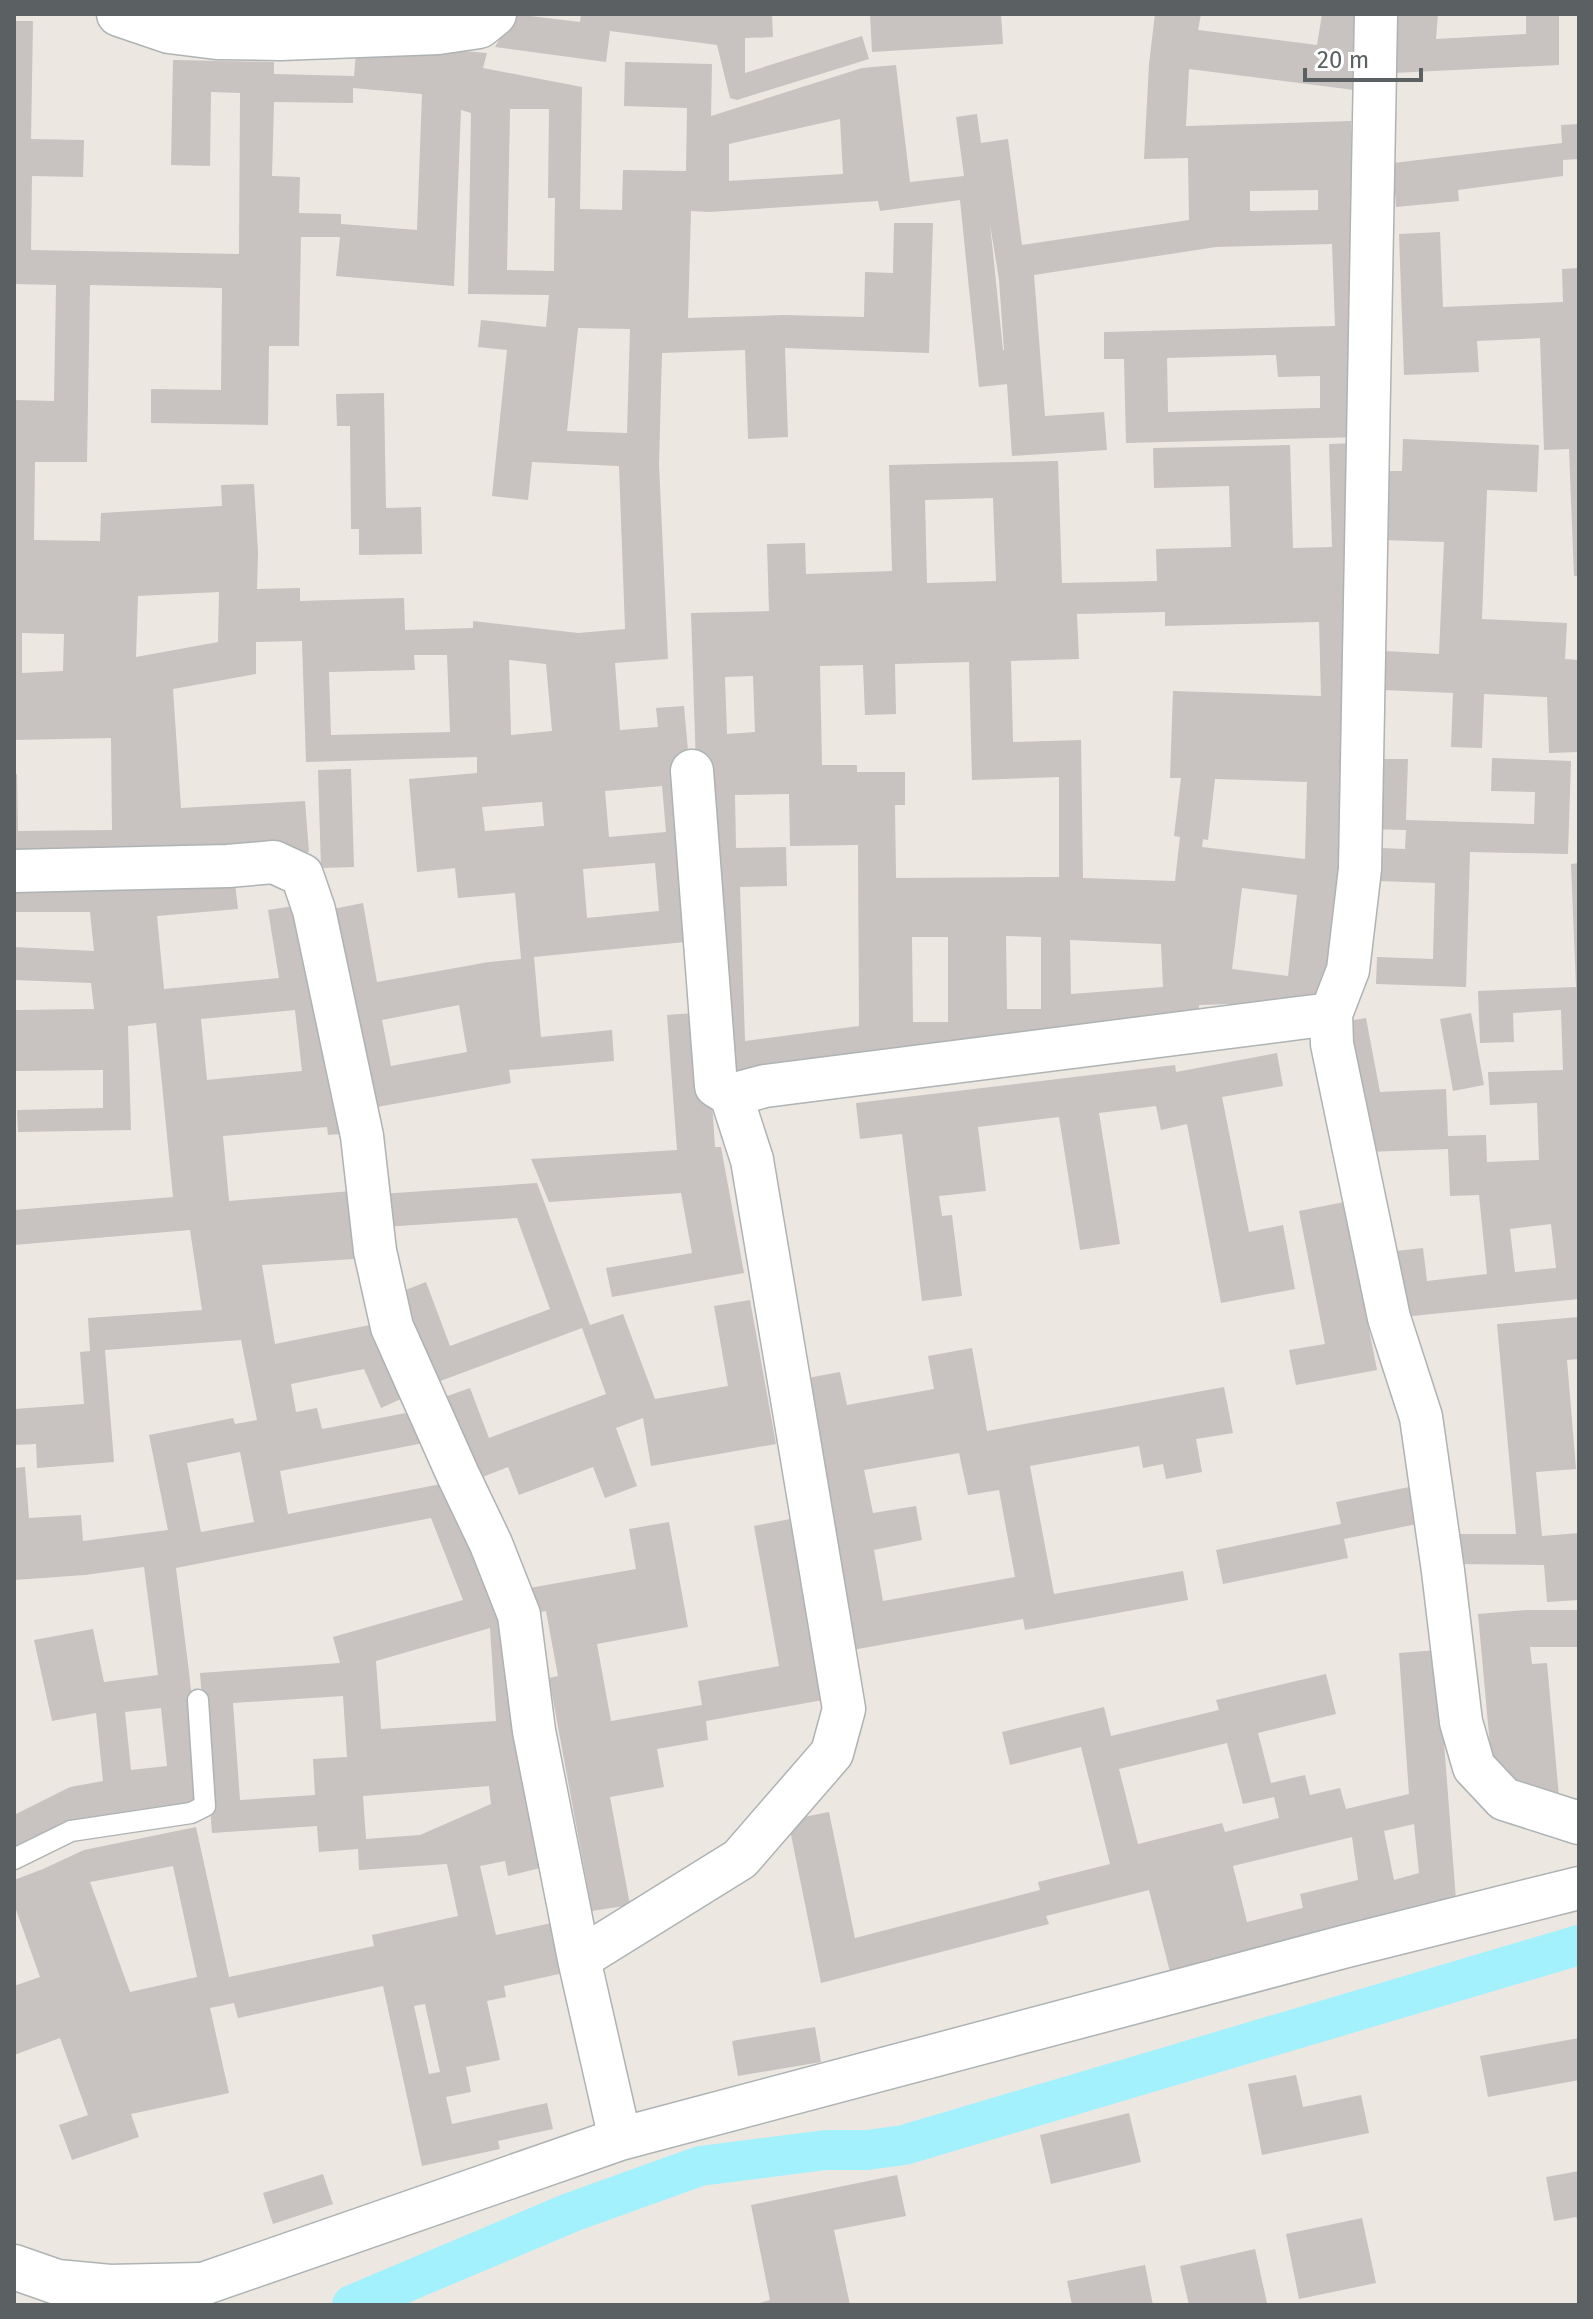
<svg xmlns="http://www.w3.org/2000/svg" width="1593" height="2319" viewBox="0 0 1593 2319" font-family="'Fira Sans',sans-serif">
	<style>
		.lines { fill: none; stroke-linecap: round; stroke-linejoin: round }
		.canal { stroke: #a3f1fc; stroke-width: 40 }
		.building { fill: #c8c2c0; fill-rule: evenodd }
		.service-casing { stroke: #aeb3b4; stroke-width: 23 }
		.minor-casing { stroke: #aeb3b4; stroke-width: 45 }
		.tertiary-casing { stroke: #aeb3b4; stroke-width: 47 }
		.service { stroke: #fff; stroke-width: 20 }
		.minor { stroke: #fff; stroke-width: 42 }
		.tertiary { stroke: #fff; stroke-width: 44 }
	</style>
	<rect width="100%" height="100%" fill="#ede7e2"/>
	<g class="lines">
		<path class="canal" d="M352,2305L572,2212L700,2166L826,2150H867L904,2145L1579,1945"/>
	</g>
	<path class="building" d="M514,14L580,22L581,14H772L773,37L745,38V73L862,36L869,59L737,100L730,98L717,45L610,31L606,62L495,47Z
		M870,14H1001L1003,44L872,52Z
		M1155,14H1201L1198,30L1317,45L1322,14H1372L1362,91L1189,69L1186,126L1351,121L1360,437L1126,443L1124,359H1104V332L1335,326L1332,244L1216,247L1034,275L1045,416L1104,412L1107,450L1012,456L1007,384L979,387L960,200L880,211L878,201L709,212L691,211L688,318L784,315L864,317L865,272L893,273L894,223H933L929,353L785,348L788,437L748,439L745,350L662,353L659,464L668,659L615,663L620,730L658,727L656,708L684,706L705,940L534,957L541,1037L612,1030L614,1061L509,1070L511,1083L360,1110L323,911L363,903L377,982L489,962L521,959L515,893L458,898L455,868L417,872L409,779L477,773V757L306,762L302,641L256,642V674L173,689L181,808L305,801L309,852L149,862L14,863V774H17L18,831L112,830L111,738L14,740V400L54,401L56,285L14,284V21H33L31,139L84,140L83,177L32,176L31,250L239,254L240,93L211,92L210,166L171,165L173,60L274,62V74L354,76L357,42L487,53L483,68L582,87L580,209L622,210L623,170L686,171L687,108L624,106L625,62L712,64L711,116L862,68L896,65L910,182L964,176L956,117L977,114L981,143L1008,139L1022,245L1189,220L1188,158L1144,159L1149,64ZM353,88L422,94L417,230L341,224V214L299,213L300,177L272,176L274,102L353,103ZM510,109H549L548,198H555L554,271L507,270ZM461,110L471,113L468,294L549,295L546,327L481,320L478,347L507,350L492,496L528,500L532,462L619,466L625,629L578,633L473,621V628L405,630L404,598L300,601V588L257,589L258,552L254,484L221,485L222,506L101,513L100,541L34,540L35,462H87L90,285L222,288L221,390L151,389V423L268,425L269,346H299L301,237H340L336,276L454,286ZM840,119L843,174L729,181V144ZM1318,190V210L1250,211V191ZM990,224L999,280L1004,350H1003ZM578,328L630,329L627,433L567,431ZM1276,355L1278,377L1320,376V408L1168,412L1167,358ZM219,592L218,642L136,657L138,596ZM22,633L64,634L63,671L22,673ZM414,655H447L450,732L331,735L329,672L415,670ZM509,660L546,664L552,731L511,735ZM662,786L666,832L609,837L605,791ZM542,802L544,826L485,831L482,807ZM655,863L659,911L587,918L583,869ZM459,1005L467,1052L391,1066L382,1020Z
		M1398,14H1438L1436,39L1526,34V14H1559V65L1393,73Z
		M1579,124V159L1563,160V176L1458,190L1459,201L1396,207L1393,163L1562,143L1561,125Z
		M1440,232L1443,307L1563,302L1562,269L1579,268V576H1574L1569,449L1544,450L1540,338L1477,341L1479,372L1404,375L1399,234Z
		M384,393L386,508L421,507L422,554L359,555V529H351L350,426H337L336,394Z
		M1403,439L1539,445L1537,492L1487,490L1482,619L1567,623L1565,659L1578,660L1579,752L1549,753L1547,697L1484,694L1482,748L1451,747L1453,693L1383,690L1385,651L1439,654L1444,542L1381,540L1384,471H1402Z
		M1360,443L1342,863L1329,1001L1199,1005V1019L718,1080L696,766L691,613L769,611L767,544L805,543L806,574L892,571L889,465L1058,461L1062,583L1157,581L1156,549L1231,547L1229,486L1154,488L1153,448L1290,445L1293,548L1332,547L1329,444ZM993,498L996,581L927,583L925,500ZM1165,612V626L1319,622L1321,696L1173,691L1170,778H1181L1174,836L1180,837L1175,881L1083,878L1081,740L1013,742L1011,661L1079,659L1077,614ZM969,662L972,780L1059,777V877L896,878L895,805H905V772H857V765H822L820,666L863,665L865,715L896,714L895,664ZM753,676L755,732L727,734L725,677ZM1215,779L1307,782L1305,859L1202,847L1203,839L1208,840ZM789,794L790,846L858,845L859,1026L745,1041L740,887L787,886L786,847L736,848L735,795ZM1242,888L1297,895L1288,976L1232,969ZM1006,936L1041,937V1009H1007ZM912,937H948V1022H913ZM1070,940L1161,944L1163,987L1071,994Z
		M1492,758L1571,761L1568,854L1470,852L1466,987L1376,984L1377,957L1433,959L1435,883L1379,881L1381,848L1405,849L1406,830L1372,829L1374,759H1408L1406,820L1534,824L1535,792L1491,791Z
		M351,769L354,867L321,868L318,770Z
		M1579,863V1299L1402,1317L1396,1251L1423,1248L1427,1281L1487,1274L1479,1195L1450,1196L1448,1149L1366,1152L1342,1022L1366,1018L1380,1092L1446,1089L1448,1136L1486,1135L1487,1162L1539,1160L1537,1103L1490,1105L1488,1072L1563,1070L1561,1010L1513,1013L1514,1042L1480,1043L1478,991L1576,987L1571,864ZM1551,1224L1556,1268L1515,1272L1510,1229Z
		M234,875L238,909L157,916L164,989L279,978L268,910L307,904L354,1133L328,1135L327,1127L223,1136L229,1201L364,1190L369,1258L262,1265L275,1344L380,1323L412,1394L381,1408L364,1369L291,1384L296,1412L317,1408L322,1429L427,1409L434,1441L280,1471L288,1514L451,1482L500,1624L548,1866L508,1876L505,1861L480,1866L496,1935L556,1922L568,1972L504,1986L506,1997L487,2001L500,2060L466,2067L471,2092L446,2097L452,2124L547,2103L553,2129L498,2141L500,2149L422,2166L383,1986L238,2018L234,2003L210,2008L229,2093L131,2114L139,2137L72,2160L59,2125L88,2115L60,2038L14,2055V1986L40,1977L14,1904V1880L43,1869L84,1850L196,1827L229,1977L374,1946L372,1935L458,1916L447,1864L359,1870L358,1849L319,1852L317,1826L212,1833L200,1673L340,1663L333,1637L463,1600L431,1518L176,1568L189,1672L203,1803L135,1810L77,1821L14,1852V1815L70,1787L103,1781L96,1713L52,1721L34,1640L93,1629L104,1682L158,1675L144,1567L85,1575L14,1580V1468L25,1467L29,1518L81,1515L83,1541L168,1530L149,1435L233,1418L235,1424L257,1420L241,1340L105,1350L114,1462L37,1468L36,1444L14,1445V1409L84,1404L80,1352L90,1351L88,1318L202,1310L190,1230L14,1245V1210L173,1197L156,1023L128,1026L131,1130L18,1132L17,1110L103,1108V1070L16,1071L14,1010L94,1009L91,983L14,980V947L94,951L90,912H14V885ZM295,1010L302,1071L207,1080L201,1019ZM240,1452L254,1522L201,1532L187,1463ZM490,1628L496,1721L381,1729L376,1661ZM343,1696L347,1757L313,1759L315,1795L240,1800L233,1703ZM161,1708L167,1766L131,1770L125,1712ZM489,1786L491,1804L420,1835L366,1839L363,1796ZM173,1866L197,1977L130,1992L90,1882ZM425,2004L440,2072L429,2074L414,2006Z
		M706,1012L715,1147H721L744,1273L612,1297L606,1268L692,1253L681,1193L549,1202L531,1159L677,1150L667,1015Z
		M1471,1013L1484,1085L1453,1091L1440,1019Z
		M1277,1053L1283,1086L1222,1097L1249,1232L1283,1225L1295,1289L1221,1303L1187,1124L1161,1130L1156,1106L1099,1113L1120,1244L1080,1250L1059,1117L978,1127L986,1191L939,1196L942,1216L952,1215L962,1296L922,1301L902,1134L860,1139L856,1103L1175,1065L1176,1072Z
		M537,1183L590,1325L623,1314L655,1399L728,1386L714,1306L750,1300L776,1444L651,1466L643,1418L616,1428L637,1486L605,1498L593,1467L519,1495L508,1467L470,1482L439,1399L470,1388L489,1438L606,1394L582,1328L427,1386L393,1295L426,1282L450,1346L550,1309L517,1218L384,1227L381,1194Z
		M1344,1202L1377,1370L1296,1385L1289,1350L1325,1344L1299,1211Z
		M1579,1317V1359L1567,1360L1576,1469L1536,1472L1542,1536L1579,1533V1600L1547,1602L1544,1565L1454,1564V1534H1516L1497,1324Z
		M972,1348L987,1431L1224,1387L1233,1433L1196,1439L1202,1472L1166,1479L1163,1464L1143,1468L1139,1446L1030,1466L1054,1594L1183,1571L1188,1600L1025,1630L1023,1619L847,1651L797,1380L840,1372L847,1405L934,1389L928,1356ZM959,1453L968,1495L999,1490L1015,1577L883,1601L874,1550L922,1540L916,1506L873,1513L864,1470Z
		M1409,1487L1417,1524L1344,1539L1348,1558L1223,1584L1216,1550L1341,1524L1336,1502Z
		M790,1519L823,1700L706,1721L708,1740L657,1749L664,1787L610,1797L630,1905L592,1911L549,1678L558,1676L546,1611L529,1614L524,1589L636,1569L629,1529L669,1522L688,1627L597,1644L611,1721L702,1705L698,1681L779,1666L754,1526Z
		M1527,1610H1579V1647H1530L1532,1664L1547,1663L1559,1797L1493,1779L1478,1614Z
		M1437,1650L1456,1900L1170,1972L1149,1890L1046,1916L1049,1924L821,1983L788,1820L829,1812L855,1938L1040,1890L1038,1882L1110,1864L1081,1747L1010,1765L1002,1732L1104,1707L1111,1736L1219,1710L1216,1700L1326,1674L1336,1714L1258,1733L1271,1783L1305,1775L1310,1795L1340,1788L1346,1809L1409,1794L1399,1653ZM1227,1743L1243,1804L1274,1797L1279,1818L1225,1832L1222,1823L1138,1844L1119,1769ZM1414,1824L1419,1873L1394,1880L1384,1831ZM1352,1837L1358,1880L1300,1894L1303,1908L1247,1922L1233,1866Z
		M815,2027L821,2062L738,2076L732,2041Z
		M1579,2038V2080L1488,2097L1480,2056Z
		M1296,2075L1303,2107L1361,2095L1369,2133L1262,2155L1248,2084Z
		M1129,2113L1141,2162L1051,2184L1040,2135Z
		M1579,2171V2223L1576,2217L1554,2221L1546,2177Z
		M323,2174L333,2204L273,2224L263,2193Z
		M897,2175L906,2216L834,2230L850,2305H752L770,2300L751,2205Z
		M1362,2218L1376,2283L1299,2299L1286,2234Z
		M1255,2249L1267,2303L1256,2305H1189L1180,2266Z
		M1145,2265L1153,2305H1072L1067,2281Z"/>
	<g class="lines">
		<defs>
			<path id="service" d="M14,1859L71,1831L191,1813L205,1806L198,1700"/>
			<path id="minor" d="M1376,14L1360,869L1348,970L1331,1014L1332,1044L1389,1318L1421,1417L1443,1571L1461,1722L1474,1767L1504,1799L1579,1823
				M692,771L716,1086L731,1095
				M14,871L228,866L274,862L302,875L314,910L362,1136L375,1251L392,1327L458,1475L491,1544L519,1615L534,1731L579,1959L620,2139
				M579,1959L740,1859L832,1753L844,1709L752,1160L731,1095L765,1086L1331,1014
				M166,2300L200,2285L620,2139L1343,1947L1579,1888"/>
			<path id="tertiary" d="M119,14L169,31L217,37L280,38L438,32L479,26L494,14
				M14,2267L57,2282L110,2287L200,2285"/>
		</defs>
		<use href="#service" class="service-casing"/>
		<use href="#minor" class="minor-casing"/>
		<use href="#tertiary" class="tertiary-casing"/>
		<use href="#service" class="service"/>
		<use href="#minor" class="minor"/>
		<use href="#tertiary" class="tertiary"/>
	</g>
	<rect width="1593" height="2319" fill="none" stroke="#5b6162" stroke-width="32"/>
	<path d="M1305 68v12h116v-12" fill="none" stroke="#5b6162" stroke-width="4"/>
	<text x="1317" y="68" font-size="24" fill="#5b6162" stroke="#ffffff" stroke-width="6" paint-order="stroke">20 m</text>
</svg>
